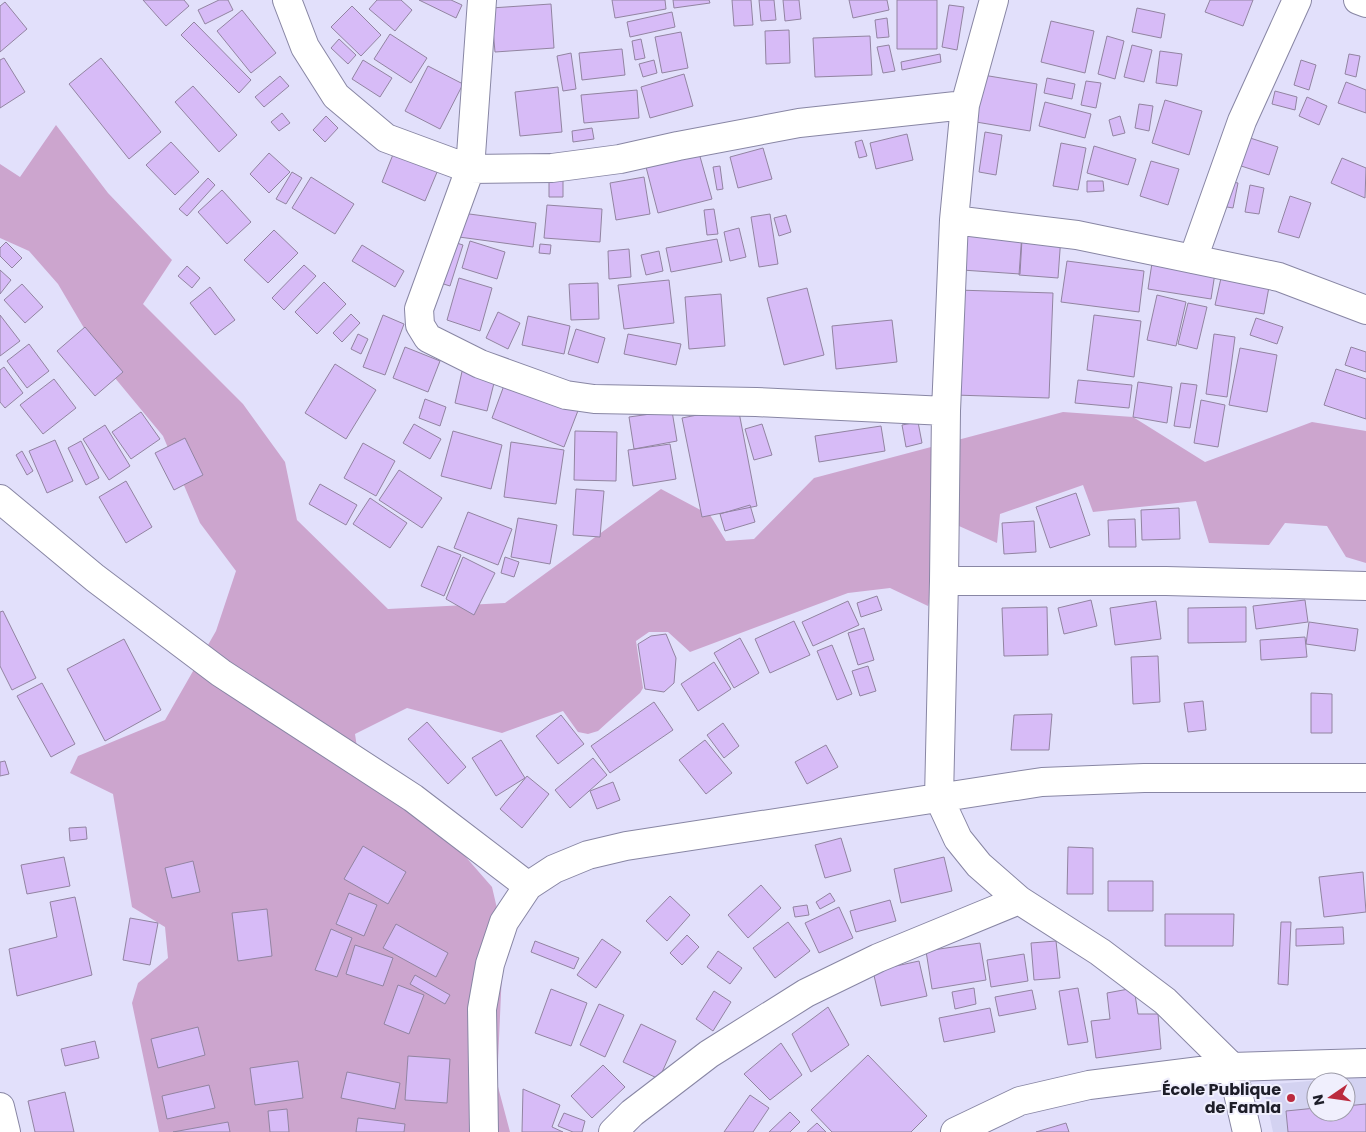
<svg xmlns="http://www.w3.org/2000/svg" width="1366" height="1132" viewBox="0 0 1366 1132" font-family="Poppins,sans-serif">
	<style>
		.built { fill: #d3d2f1; fill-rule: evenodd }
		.green { fill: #cca5ce }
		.building { fill: #d7bbf7; stroke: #9284a1 }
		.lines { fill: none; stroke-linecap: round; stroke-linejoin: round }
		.minor-casing { stroke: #8886a4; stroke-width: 30 }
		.minor { stroke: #fff; stroke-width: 28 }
		.poi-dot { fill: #bb2a3e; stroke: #f0effd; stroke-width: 2 }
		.labels { text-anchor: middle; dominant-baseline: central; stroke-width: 4; stroke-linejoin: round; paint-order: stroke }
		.poi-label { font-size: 16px; font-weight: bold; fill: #1e1e29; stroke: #f0effd; text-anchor: end }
	</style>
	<rect width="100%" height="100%" fill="#e2e0fb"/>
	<path class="built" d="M1366,1076V1132H1273L1263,1085ZM1316,1082H1346V1112H1316Z"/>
	<path class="green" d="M56,125L108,193L172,260L143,304L243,404L285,462L297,520L388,609L505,603L661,489L710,515L726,541L754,539L814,478L1063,412L1133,417L1205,462L1312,422L1366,431V563L1346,557L1327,526L1285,523L1269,545L1209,543L1196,501L1093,512L1083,485L1000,514L997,543L950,522L928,606L890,588L848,593L690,652L668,632H649L636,641L643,688L640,693L598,731L588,734L578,732L563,711L502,733L407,708L355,734L362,781L451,840L492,887L499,917L502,972L497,1083L510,1132H159L132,1003L138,983L168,958L165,927L132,907L113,794L70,773L78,756L165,720L216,631L236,571L200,523L163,436L110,372L58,284L29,251L0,238V164L20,177Z"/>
	<path class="building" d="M143,0H184L189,6L166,26Z
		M219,0H228L233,10L205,24L198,10Z
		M377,0H401L412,10L395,31L369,9Z
		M419,0H451L462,5L456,18Z
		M612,0H665L666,9L615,18Z
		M673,0H709L710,3L674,8Z
		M732,0H751L753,25L734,26Z
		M759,0H774L776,20L761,21Z
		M783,0H799L801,19L785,21Z
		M849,0H887L889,10L853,18Z
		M897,0H937V49H897Z
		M1210,0H1253L1243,26L1205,12Z
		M5,2L27,29L0,52V6Z
		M551,4L554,48L495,52L491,8Z
		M949,5L964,7L957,50L942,47Z
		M352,6L381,35L361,56L331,27Z
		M1137,8L1165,14L1161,38L1132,32Z
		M242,10L276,53L251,73L217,31Z
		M672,12L675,27L630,37L627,22Z
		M887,18L889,37L877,38L875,20Z
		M1051,21L1094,31L1085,73L1041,62Z
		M194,22L251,80L239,93L181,35Z
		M789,30L790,63L766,64L765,31Z
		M681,32L688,68L662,73L655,37Z
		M390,34L427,58L411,83L374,59Z
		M870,36L872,75L815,77L813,38Z
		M1107,36L1124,41L1115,79L1098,74Z
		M339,39L356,55L348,64L331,48Z
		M641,39L645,58L635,60L632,41Z
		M889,45L895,71L883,73L877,47Z
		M1132,45L1152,50L1144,82L1124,77Z
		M622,49L625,75L582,80L579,53Z
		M1160,51L1182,54L1177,86L1156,83Z
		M571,53L576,89L563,91L557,56Z
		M940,54L941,62L902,70L901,62Z
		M1349,54L1360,56L1356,77L1345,74Z
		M4,58L25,92L0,108V60Z
		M101,58L161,132L129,159L69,84Z
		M363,60L392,78L380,97L352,79Z
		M654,60L657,73L643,77L639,64Z
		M1301,60L1316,65L1309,90L1294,85Z
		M428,66L463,84L440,129L405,111Z
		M684,74L693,106L650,118L641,87Z
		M983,75L1037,84L1030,131L976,122Z
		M280,76L289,86L264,107L255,97Z
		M1047,78L1075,84L1072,99L1044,93Z
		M1086,81L1101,83L1096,108L1081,105Z
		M1346,82L1366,90V113L1338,103Z
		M193,86L237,135L219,152L175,102Z
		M558,87L562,132L520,136L515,92Z
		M637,90L639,118L584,123L581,95Z
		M1275,91L1297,97L1295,110L1272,104Z
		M1307,97L1327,106L1319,125L1299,116Z
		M1165,100L1202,111L1189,155L1152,143Z
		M1045,102L1091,114L1085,138L1039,126Z
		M1139,104L1153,106L1149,131L1135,128Z
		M282,113L290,123L279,131L271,122Z
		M326,116L338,128L325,142L313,130Z
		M1120,116L1125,133L1113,136L1109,120Z
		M592,128L594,139L573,142L572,131Z
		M985,132L1002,135L996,175L979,172Z
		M907,134L913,160L876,169L870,143Z
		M1244,136L1278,147L1269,175L1235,164Z
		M862,140L867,156L859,158L855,142Z
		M171,142L199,172L175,195L146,165Z
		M1061,143L1086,148L1078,190L1053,186Z
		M1094,146L1136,159L1128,185L1087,173Z
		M396,147L440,165L425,201L382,182Z
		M763,148L772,179L738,188L730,157Z
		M269,153L290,172L269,193L250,174Z
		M699,153L712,199L658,213L646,167Z
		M1342,158L1366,168L1365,198L1331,183Z
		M1151,161L1179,169L1168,205L1140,196Z
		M720,166L723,189L717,190L713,167Z
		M292,172L302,178L286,204L276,199Z
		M311,177L354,204L335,234L292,208Z
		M549,177H563V197H549Z
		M644,177L650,214L616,220L610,183Z
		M208,178L215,185L187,216L179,209Z
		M1087,181H1103L1104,191L1087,192Z
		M1227,181L1238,183L1233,208L1221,206Z
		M1250,185L1264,188L1259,214L1245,212Z
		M222,190L251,222L227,244L198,212Z
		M1290,196L1311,203L1299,238L1278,232Z
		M547,205L602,209L600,242L544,238Z
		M714,209L718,234L707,235L704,210Z
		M462,213L536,223L533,247L459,237Z
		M770,214L778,264L759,267L751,217Z
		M786,215L791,232L779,236L774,218Z
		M739,228L746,257L730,261L724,232Z
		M274,230L298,253L268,283L244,260Z
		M1022,233L1061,236L1058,278L1019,275Z
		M964,236L1022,239L1020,274L962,270Z
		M717,239L722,262L671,272L666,248Z
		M447,240L463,245L450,286L434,281Z
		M470,241L505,252L497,279L462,268Z
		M6,242L22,258L12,268L0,256V248Z
		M540,244L551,245L550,254L539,253Z
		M362,245L404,271L395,287L352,261Z
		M629,249L631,277L609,279L608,251Z
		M659,251L663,271L646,275L641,255Z
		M1067,261L1144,271L1139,312L1061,302Z
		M1152,263L1215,273L1211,299L1148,289Z
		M304,265L316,276L284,310L272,298Z
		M187,266L200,278L192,288L178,276Z
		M0,270L11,280L0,294Z
		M459,278L492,288L480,331L447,320Z
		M1221,278L1269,287L1264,314L1215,305Z
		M669,280L674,323L624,329L618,285Z
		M324,282L346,304L317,334L295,312Z
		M598,283L599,319L571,320L569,284Z
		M22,284L43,307L25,323L4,300Z
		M210,287L235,320L215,335L190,303Z
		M807,288L824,355L784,365L767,298Z
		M957,290L1053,293L1049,398L954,395Z
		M721,294L725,346L689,349L685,297Z
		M1157,295L1186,302L1176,346L1147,340Z
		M1188,303L1207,307L1197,349L1178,344Z
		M498,312L520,323L508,349L486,338Z
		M351,314L360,323L342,342L333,333Z
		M0,315L20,341L0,356Z
		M383,315L404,324L385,375L363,367Z
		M1094,315L1141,321L1134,377L1087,370Z
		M528,316L570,326L564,354L522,345Z
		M1256,318L1283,327L1277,344L1250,335Z
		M892,320L897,362L836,369L832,326Z
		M85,327L123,372L95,396L57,351Z
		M576,329L605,338L598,363L568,354Z
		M358,334L368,339L361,354L351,349Z
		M628,334L681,344L676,365L624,354Z
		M1214,334L1235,337L1227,397L1206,394Z
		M29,344L49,371L27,388L7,361Z
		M405,347L440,361L428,392L393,378Z
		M1351,347L1366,352V372L1345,365Z
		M1240,348L1277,355L1267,412L1229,405Z
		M335,364L376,390L346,439L305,413Z
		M4,367L23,393L5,408L0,402V370Z
		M463,367L496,375L487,411L455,403Z
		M1336,369L1366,379V419L1324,405Z
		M54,379L76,408L43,434L20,405Z
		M506,380L579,408L564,447L492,418Z
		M1078,380L1132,385L1129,408L1075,403Z
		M1138,382L1172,387L1167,423L1133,417Z
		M1181,383L1197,385L1190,428L1174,426Z
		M425,399L446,407L440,426L419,418Z
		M1201,400L1225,405L1218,447L1194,443Z
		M738,407L757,506L702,517L682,418Z
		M672,411L677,441L634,449L629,417Z
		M141,412L160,439L131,459L112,432Z
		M918,422L922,443L906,447L902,425Z
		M414,424L441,439L430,459L403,443Z
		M762,424L772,455L754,460L745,429Z
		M105,425L130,466L109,480L83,439Z
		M881,426L885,451L819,462L815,436Z
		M453,431L502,445L491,489L441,476Z
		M575,431L617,432L616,481L574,480Z
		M185,438L203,475L174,490L155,453Z
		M55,440L73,481L47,493L29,451Z
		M81,441L99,478L86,485L68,448Z
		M511,442L564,450L556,504L504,497Z
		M363,443L395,461L376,496L344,478Z
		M670,444L676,479L633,486L628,450Z
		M22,451L33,471L27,475L16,455Z
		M399,470L442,498L422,528L379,500Z
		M126,481L152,527L126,543L99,497Z
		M320,484L357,505L346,525L309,504Z
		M576,489L604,491L600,537L573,535Z
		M1076,493L1090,535L1050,548L1036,507Z
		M370,498L407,523L390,548L353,524Z
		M750,505L755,522L725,531L720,514Z
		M1179,508L1180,539L1142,540L1141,510Z
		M468,512L512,529L498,565L454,548Z
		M518,518L557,525L550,564L511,557Z
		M1135,519L1136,547H1109L1108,520Z
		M1034,521L1036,552L1004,554L1002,523Z
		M438,546L461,555L444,596L421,586Z
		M463,557L495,573L474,615L446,599Z
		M505,557L519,562L514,577L501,573Z
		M877,596L882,610L861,617L857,603Z
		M1091,600L1097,626L1064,634L1058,608Z
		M1305,600L1308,622L1256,629L1253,606Z
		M848,601L859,625L813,646L802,622Z
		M1156,601L1161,639L1115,645L1110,608Z
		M1047,607L1048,655L1004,656L1002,608Z
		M1246,607V642L1188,643V608Z
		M3,611L36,678L12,690L0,666V612Z
		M794,621L810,655L770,673L755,639Z
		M1309,622L1358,629L1355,651L1306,644Z
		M864,628L874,660L858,665L848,633Z
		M666,634L676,658L674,683L664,692L645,689L638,644L651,636Z
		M1305,637L1307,657L1261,660L1260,640Z
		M740,638L759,673L734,688L714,653Z
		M124,639L161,710L105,741L67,669Z
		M832,645L852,694L837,700L817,651Z
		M1158,656L1160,702L1133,704L1131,657Z
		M714,662L731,689L698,711L681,684Z
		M868,666L876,691L860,696L852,671Z
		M42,683L75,744L51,757L17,696Z
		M1311,693L1332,694V733H1311Z
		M1203,701L1206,730L1188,732L1184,703Z
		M654,702L673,730L610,773L591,746Z
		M1052,714L1049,750H1011L1014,715Z
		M561,715L584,744L558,764L536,736Z
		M427,722L466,767L448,784L408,739Z
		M723,723L739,746L724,758L707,735Z
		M501,740L525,778L496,796L472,758Z
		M705,740L732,773L706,794L679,760Z
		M826,745L838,767L807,784L795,762Z
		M593,758L607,775L570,808L555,790Z
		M5,761L9,774L0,776V762Z
		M527,776L549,794L522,828L500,809Z
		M613,782L620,800L597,809L590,791Z
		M86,827L87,839L70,841L69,828Z
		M841,838L851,871L825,878L815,845Z
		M363,846L406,872L388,904L344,879Z
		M1068,847L1093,848V894H1067Z
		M64,857L70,886L27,894L21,865Z
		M944,857L952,891L901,903L894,869Z
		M193,861L200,892L172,898L165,868Z
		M1363,872L1366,912L1324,917L1319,877Z
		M1108,881H1153V911H1108Z
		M761,885L781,908L748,938L728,915Z
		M349,893L377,905L364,936L336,924Z
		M830,893L835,901L820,909L816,902Z
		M670,896L690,915L667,941L646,921Z
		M75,897L92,975L17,996L9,949L57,937L50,902Z
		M890,900L896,921L856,932L850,911Z
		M807,905L809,915L795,917L793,907Z
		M839,907L853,938L819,953L805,923Z
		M267,909L272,956L238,961L232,913Z
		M1165,914H1234L1233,946H1165Z
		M130,918L158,923L150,965L123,960Z
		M788,922L810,951L775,978L753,948Z
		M1281,922H1291L1288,985L1278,984Z
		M396,924L448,953L436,977L383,948Z
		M1343,927L1344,944L1296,946V929Z
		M331,929L352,938L337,977L315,970Z
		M687,935L699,947L682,965L670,953Z
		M602,939L621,952L596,988L577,975Z
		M535,941L579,958L574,969L531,952Z
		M1056,941L1060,978L1034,980L1031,943Z
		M980,943L986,980L932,989L926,951Z
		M355,945L393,958L383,986L346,974Z
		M718,951L742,968L730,984L707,967Z
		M1024,954L1028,981L991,987L987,960Z
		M919,961L927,996L881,1006L873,971Z
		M415,975L450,995L445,1004L410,984Z
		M398,985L424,995L409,1034L384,1024Z
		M974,988L976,1004L955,1009L952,992Z
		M1078,988L1088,1042L1068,1045L1059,991Z
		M1134,988L1138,1014H1158L1161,1049L1096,1058L1091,1021L1110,1019L1107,993Z
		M551,989L587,1003L571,1046L535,1033Z
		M1032,990L1036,1009L999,1016L995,997Z
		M714,991L731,1002L713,1031L696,1019Z
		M599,1004L624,1015L605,1057L580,1045Z
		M828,1007L849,1045L811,1072L792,1034Z
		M990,1008L995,1032L944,1042L939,1018Z
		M641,1024L676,1041L659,1079L623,1062Z
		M198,1027L205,1055L158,1068L151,1039Z
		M95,1041L99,1058L65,1066L61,1049Z
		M781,1043L802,1075L770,1100L744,1074Z
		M868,1055L927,1116L911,1132H832L811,1110Z
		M408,1056L450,1059L447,1103L405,1100Z
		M298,1061L303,1098L255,1105L250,1068Z
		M603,1065L625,1087L592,1118L571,1096Z
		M347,1072L400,1083L395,1109L341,1098Z
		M209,1085L215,1108L167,1119L162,1096Z
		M523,1089L560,1105L552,1127L563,1132H522Z
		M65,1092L74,1132H35L28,1101Z
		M750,1095L769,1108L753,1132H724Z
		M1366,1104V1132H1288L1286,1111L1316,1108V1112H1346V1106Z
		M287,1109L289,1132H270L268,1111Z
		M790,1112L800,1122L790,1132H769Z
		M564,1113L585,1121L582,1132H573L558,1126Z
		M358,1118L405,1124L404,1132H356Z
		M228,1122L230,1132H173Z
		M817,1123L826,1132H807Z
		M1066,1123L1069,1132H1036Z"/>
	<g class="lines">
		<defs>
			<path id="minor" d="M287,0L305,47L336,96L386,138L470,169L552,168L620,159L678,146L799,123L965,105
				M482,0L470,169L419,309L420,325L428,338L480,364L566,395L594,399L756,402L946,411
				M994,0L965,105L954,220L946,411L944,581L939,798L958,839L979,865L1019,900L1100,952L1165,1001L1232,1067L1247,1132
				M1358,0L1366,3
				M954,220L1077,235L1279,277L1366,310
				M1193,259L1242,121L1297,0
				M0,499L95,578L221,673L413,798L528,886L504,922L490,964L482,1009L484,1132
				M944,581H1166L1366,586
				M528,886L554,869L588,855L626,846L1042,782L1144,778H1366
				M0,1107L6,1132
				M613,1132L632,1113L709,1054L806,993L878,958L1019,900
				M955,1132L1020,1101L1089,1085L1232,1067L1366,1063"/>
		</defs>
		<use href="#minor" class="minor-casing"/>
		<use href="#minor" class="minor"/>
	</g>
	<circle class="poi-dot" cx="1291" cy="1098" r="5"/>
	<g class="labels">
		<g class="poi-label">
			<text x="1281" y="1089">École Publique<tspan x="1281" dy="18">de Famla</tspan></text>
		</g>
	</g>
	<g transform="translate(1331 1097) rotate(257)"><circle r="24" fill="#f0effd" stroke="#9c9ba8"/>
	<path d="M0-4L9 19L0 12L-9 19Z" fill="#bb2a3e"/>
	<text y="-8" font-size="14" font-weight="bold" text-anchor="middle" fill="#1e1e29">N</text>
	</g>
</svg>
